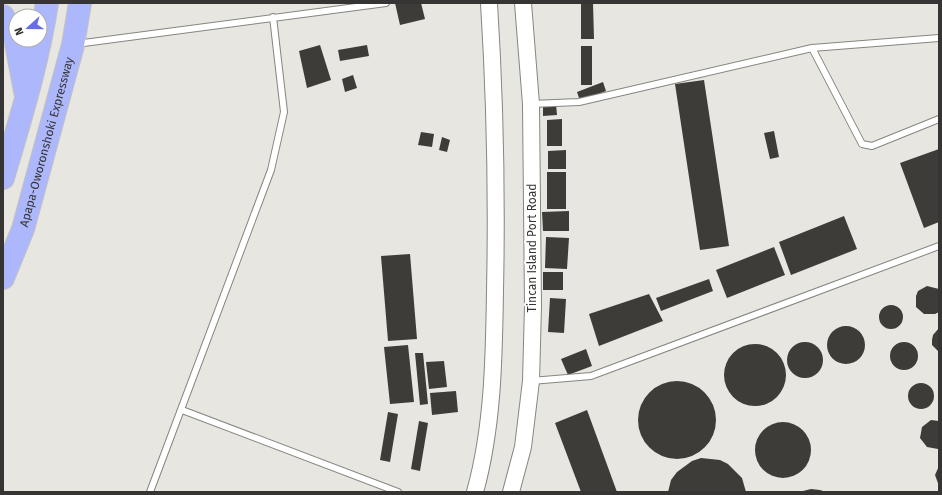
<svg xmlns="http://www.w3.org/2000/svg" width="942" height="495" viewBox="0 0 942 495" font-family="'Fira Sans',sans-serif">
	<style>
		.building { fill: #3d3c38 }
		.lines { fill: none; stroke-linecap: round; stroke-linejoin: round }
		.service-casing { stroke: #868580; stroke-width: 8 }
		.tertiary-casing { stroke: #868580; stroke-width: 18 }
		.motorway-casing { stroke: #c3c2c2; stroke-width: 24 }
		.service { stroke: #fff; stroke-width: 6 }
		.tertiary { stroke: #fff; stroke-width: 16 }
		.motorway { stroke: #adb7fb; stroke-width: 22 }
		.labels { text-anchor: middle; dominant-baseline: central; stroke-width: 4; stroke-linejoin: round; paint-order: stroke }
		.street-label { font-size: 12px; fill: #363533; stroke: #fff }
	</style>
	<rect width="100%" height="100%" fill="#e7e6e0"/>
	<path class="building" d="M395,3H421L425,19L400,25Z
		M581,3H593L594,39H581Z
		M320,45L331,80L307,88L299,51Z
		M367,45L369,56L340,61L338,50Z
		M581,46H592V85H581Z
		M353,75L357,88L345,92L342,79Z
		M704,80L729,246L700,250L675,84Z
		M603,82L606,91L580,101L577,92Z
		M543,104H556L557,115L543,116Z
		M562,119V146H547V120Z
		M774,131L779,157L770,159L764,133Z
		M421,132L434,134L432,147L418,145Z
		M442,137L450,140L447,152L439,150Z
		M939,149V222L924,228L900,163Z
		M566,150V169H548V151Z
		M547,172H566V209H547Z
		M569,211V231H543L542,212Z
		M844,216L857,249L791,275L779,242Z
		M546,237L569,238L567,269L545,268Z
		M774,247L785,275L727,298L716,270Z
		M410,254L417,339L388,341L381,256Z
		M543,272H563V290H543Z
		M709,279L713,291L661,311L656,298Z
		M927,286L939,289V312L935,314H924L916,307V296L918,291Z
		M649,294L663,321L599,346L589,314Z
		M550,298L566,299L564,333L548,332Z
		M879 317a12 12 0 1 1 24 0a12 12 0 1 1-24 0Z
		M827 345a19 19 0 1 1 38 0a19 19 0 1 1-38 0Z
		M939,328V352L932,345V340L933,335Z
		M787 360a18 18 0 1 1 36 0a18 18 0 1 1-36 0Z
		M890 356a14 14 0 1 1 28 0a14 14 0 1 1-28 0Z
		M724 375a31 31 0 1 1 62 0a31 31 0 1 1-62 0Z
		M408,345L414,402L390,404L384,347Z
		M586,349L592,366L568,375L561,359Z
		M415,353H423L428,404L420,405Z
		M444,361L447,387L429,389L426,362Z
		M638 420a39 39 0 1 1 78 0a39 39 0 1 1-78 0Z
		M908 396a13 13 0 1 1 26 0a13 13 0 1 1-26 0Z
		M456,391L458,412L432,415L430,393Z
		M587,410L617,492H581L555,423Z
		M388,412L398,414L390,462L380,460Z
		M931,420L939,421L938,449L927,447L920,438L922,427Z
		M419,421L428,423L420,471L411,469Z
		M755 450a28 28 0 1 1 56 0a28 28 0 1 1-56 0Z
		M701,458L720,460L728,464L742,478L746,492H668L671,480L677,472L692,461Z
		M939,466V486L935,475Z
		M811,489L820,490L826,492H799Z"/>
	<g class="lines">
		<defs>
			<path id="service" d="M76,44L386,3
				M812,48L862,144L872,146L939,119
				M531,104L579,102L812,48L939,38
				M531,381L591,376L939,246
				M182,410L398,492
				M150,492L271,170L284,112L273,17"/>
			<path id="tertiary" d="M475,492C493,427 494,358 495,291C497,195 495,99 489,3
				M511,492L523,447L531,381L533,306L531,104L523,3"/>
			<g id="motorway">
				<path d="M3,16L15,38L25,91"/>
				<path d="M3,178C20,120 38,63 47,3"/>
				<path id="s1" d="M3,278L23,229L73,45L80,3"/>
			</g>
		</defs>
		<use href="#service" class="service-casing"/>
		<use href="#tertiary" class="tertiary-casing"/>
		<use href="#motorway" class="motorway-casing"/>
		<use href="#service" class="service"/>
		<use href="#tertiary" class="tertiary"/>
		<use href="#motorway" class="motorway"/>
	</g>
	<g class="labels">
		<g class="street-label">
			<text stroke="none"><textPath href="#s1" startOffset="143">Apapa-Oworonshoki Expressway</textPath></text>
			<text transform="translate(532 248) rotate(-90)">Tincan Island Port Road</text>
		</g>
	</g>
	<rect width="942" height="495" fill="none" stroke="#363533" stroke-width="8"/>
	<g transform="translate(28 28) rotate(249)"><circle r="19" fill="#ffffff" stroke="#afaead"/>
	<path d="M0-3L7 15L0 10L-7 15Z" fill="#686de6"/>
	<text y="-6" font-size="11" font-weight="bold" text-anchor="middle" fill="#363533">N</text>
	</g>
</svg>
